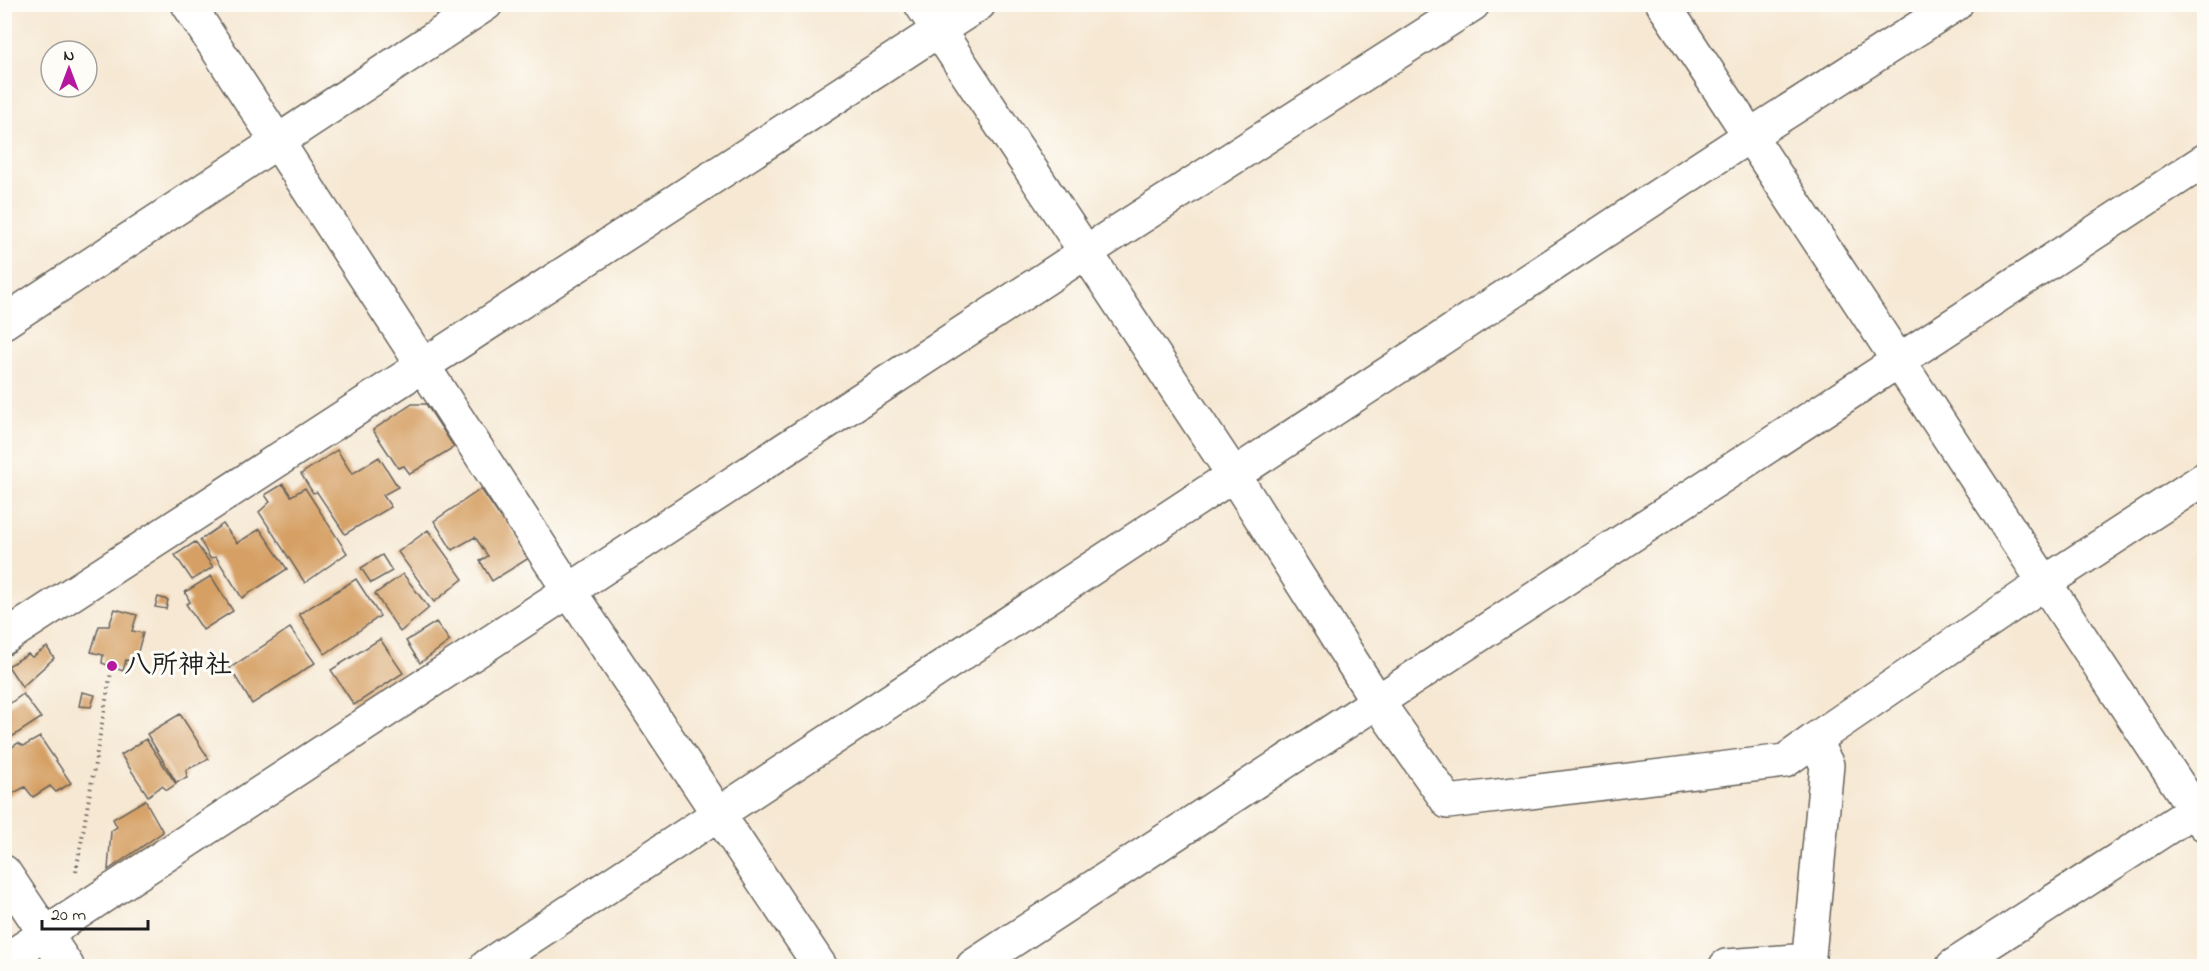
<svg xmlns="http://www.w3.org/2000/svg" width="2209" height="971" viewBox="0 0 2209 971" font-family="'Indie Flower','Klee One',sans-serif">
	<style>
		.building { fill: #d6a065 }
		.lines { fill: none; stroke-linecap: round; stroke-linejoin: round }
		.minor-casing { stroke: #68635c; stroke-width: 36 }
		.path { stroke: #68635c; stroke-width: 4; stroke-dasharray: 1.5 4.5; stroke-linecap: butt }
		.minor { stroke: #fff; stroke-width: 33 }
		.poi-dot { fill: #b5179e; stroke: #fdfcf7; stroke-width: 2 }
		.labels { text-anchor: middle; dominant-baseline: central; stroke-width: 6; stroke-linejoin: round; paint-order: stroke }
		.poi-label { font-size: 27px; font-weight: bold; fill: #1c1c1c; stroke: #fdfcf7; text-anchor: start }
	</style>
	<rect width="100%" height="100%" fill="#fdfcf7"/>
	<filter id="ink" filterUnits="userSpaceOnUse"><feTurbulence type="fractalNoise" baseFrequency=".0167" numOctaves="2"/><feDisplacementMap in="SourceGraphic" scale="12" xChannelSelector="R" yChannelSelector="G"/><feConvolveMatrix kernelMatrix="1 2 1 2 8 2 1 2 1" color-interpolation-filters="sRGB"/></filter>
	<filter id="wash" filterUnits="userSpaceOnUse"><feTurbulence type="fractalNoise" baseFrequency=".008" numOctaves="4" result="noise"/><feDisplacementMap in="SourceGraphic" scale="24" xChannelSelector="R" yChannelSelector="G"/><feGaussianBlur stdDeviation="1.35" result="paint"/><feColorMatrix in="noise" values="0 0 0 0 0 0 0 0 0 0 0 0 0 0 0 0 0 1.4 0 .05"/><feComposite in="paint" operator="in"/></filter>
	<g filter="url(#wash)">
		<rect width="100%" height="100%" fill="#f6e8d3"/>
		<g id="blocks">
			<path class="building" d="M412,404H426L454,447L410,474L404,466L398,468L373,430Z
				M337,450L352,474L379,457L398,487L383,495L391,507L345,534L317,492L313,493L301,474Z
				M283,484L291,496L305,488L347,553L305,583L259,512L270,502L265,495Z
				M481,489L498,514H503L529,558L492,581L480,561L488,556L475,537L452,550L434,521Z
				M223,524L237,543L260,529L287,569L242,598L216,557L210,558L200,540Z
				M428,530L463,579L434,602L398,552Z
				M195,542L213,567L192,580L175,555Z
				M382,555L392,571L371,583L361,568Z
				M403,574L429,608L400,632L375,594Z
				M211,576L233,611L203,630L186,604L190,602L185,592Z
				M356,579L380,616L325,654L299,614Z
				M158,597L168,600L166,609L155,607Z
				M115,609L137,615L132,631L143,633L135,662L126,660L123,671L102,663L103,655L91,652L99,626H109Z
				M436,622L450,641L420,663L406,641Z
				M290,628L315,663L252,704L230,668Z
				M380,639L403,673L354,705L331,670Z
				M47,647L54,658L22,687L8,666L28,654L32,657Z
				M82,692L95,695L91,707L79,706Z
				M23,694L41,718L4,742V708Z
				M180,714L209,759L186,770L187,778L176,782L147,734Z
				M40,737L71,783L56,792L50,786L33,797L25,787L4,798V752L18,743L24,746Z
				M146,739L176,784L167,790L162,786L148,796L121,755Z
				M145,800L163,832L108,870L111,831L117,827L113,819Z"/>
		</g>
	</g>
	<g filter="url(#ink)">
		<use href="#blocks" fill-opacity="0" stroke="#68635c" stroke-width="1.5"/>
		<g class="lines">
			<defs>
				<path id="minor" d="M188,4L570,592L820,966
					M921,4L1235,477L1377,701L1448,802L1785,761L1814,740
					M1663,4L2204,824
					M4,322L486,4
					M4,638L979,4
					M4,872L67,966
					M4,961L1086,252L1473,4
					M487,966L1749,136L1956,4
					M973,966L2204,161
					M1726,966L1809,960
					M1808,966L1827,765L1814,740L2044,583L2204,479
					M1953,966L2204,804"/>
			</defs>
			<use href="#minor" class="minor-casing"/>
			<path class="path" d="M76,872L112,666"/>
			<use href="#minor" class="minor"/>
		</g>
	</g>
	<circle class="poi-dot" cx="112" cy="666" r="6"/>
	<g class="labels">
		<g class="poi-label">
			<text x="124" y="666">八所神社</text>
		</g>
	</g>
	<rect width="2209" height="971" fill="none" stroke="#fdfcf7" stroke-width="24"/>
	<g transform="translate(69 69)"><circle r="28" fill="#fdfcf7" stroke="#a3a29f" stroke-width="1.5"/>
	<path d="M0-4.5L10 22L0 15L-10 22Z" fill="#b5179e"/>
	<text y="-9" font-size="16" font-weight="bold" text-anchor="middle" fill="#1c1c1c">N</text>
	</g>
	<path d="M42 920v9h106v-9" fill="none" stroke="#1c1c1c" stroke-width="3"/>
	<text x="51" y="920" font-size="18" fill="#1c1c1c" stroke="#fdfcf7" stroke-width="4.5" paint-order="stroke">20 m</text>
</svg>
